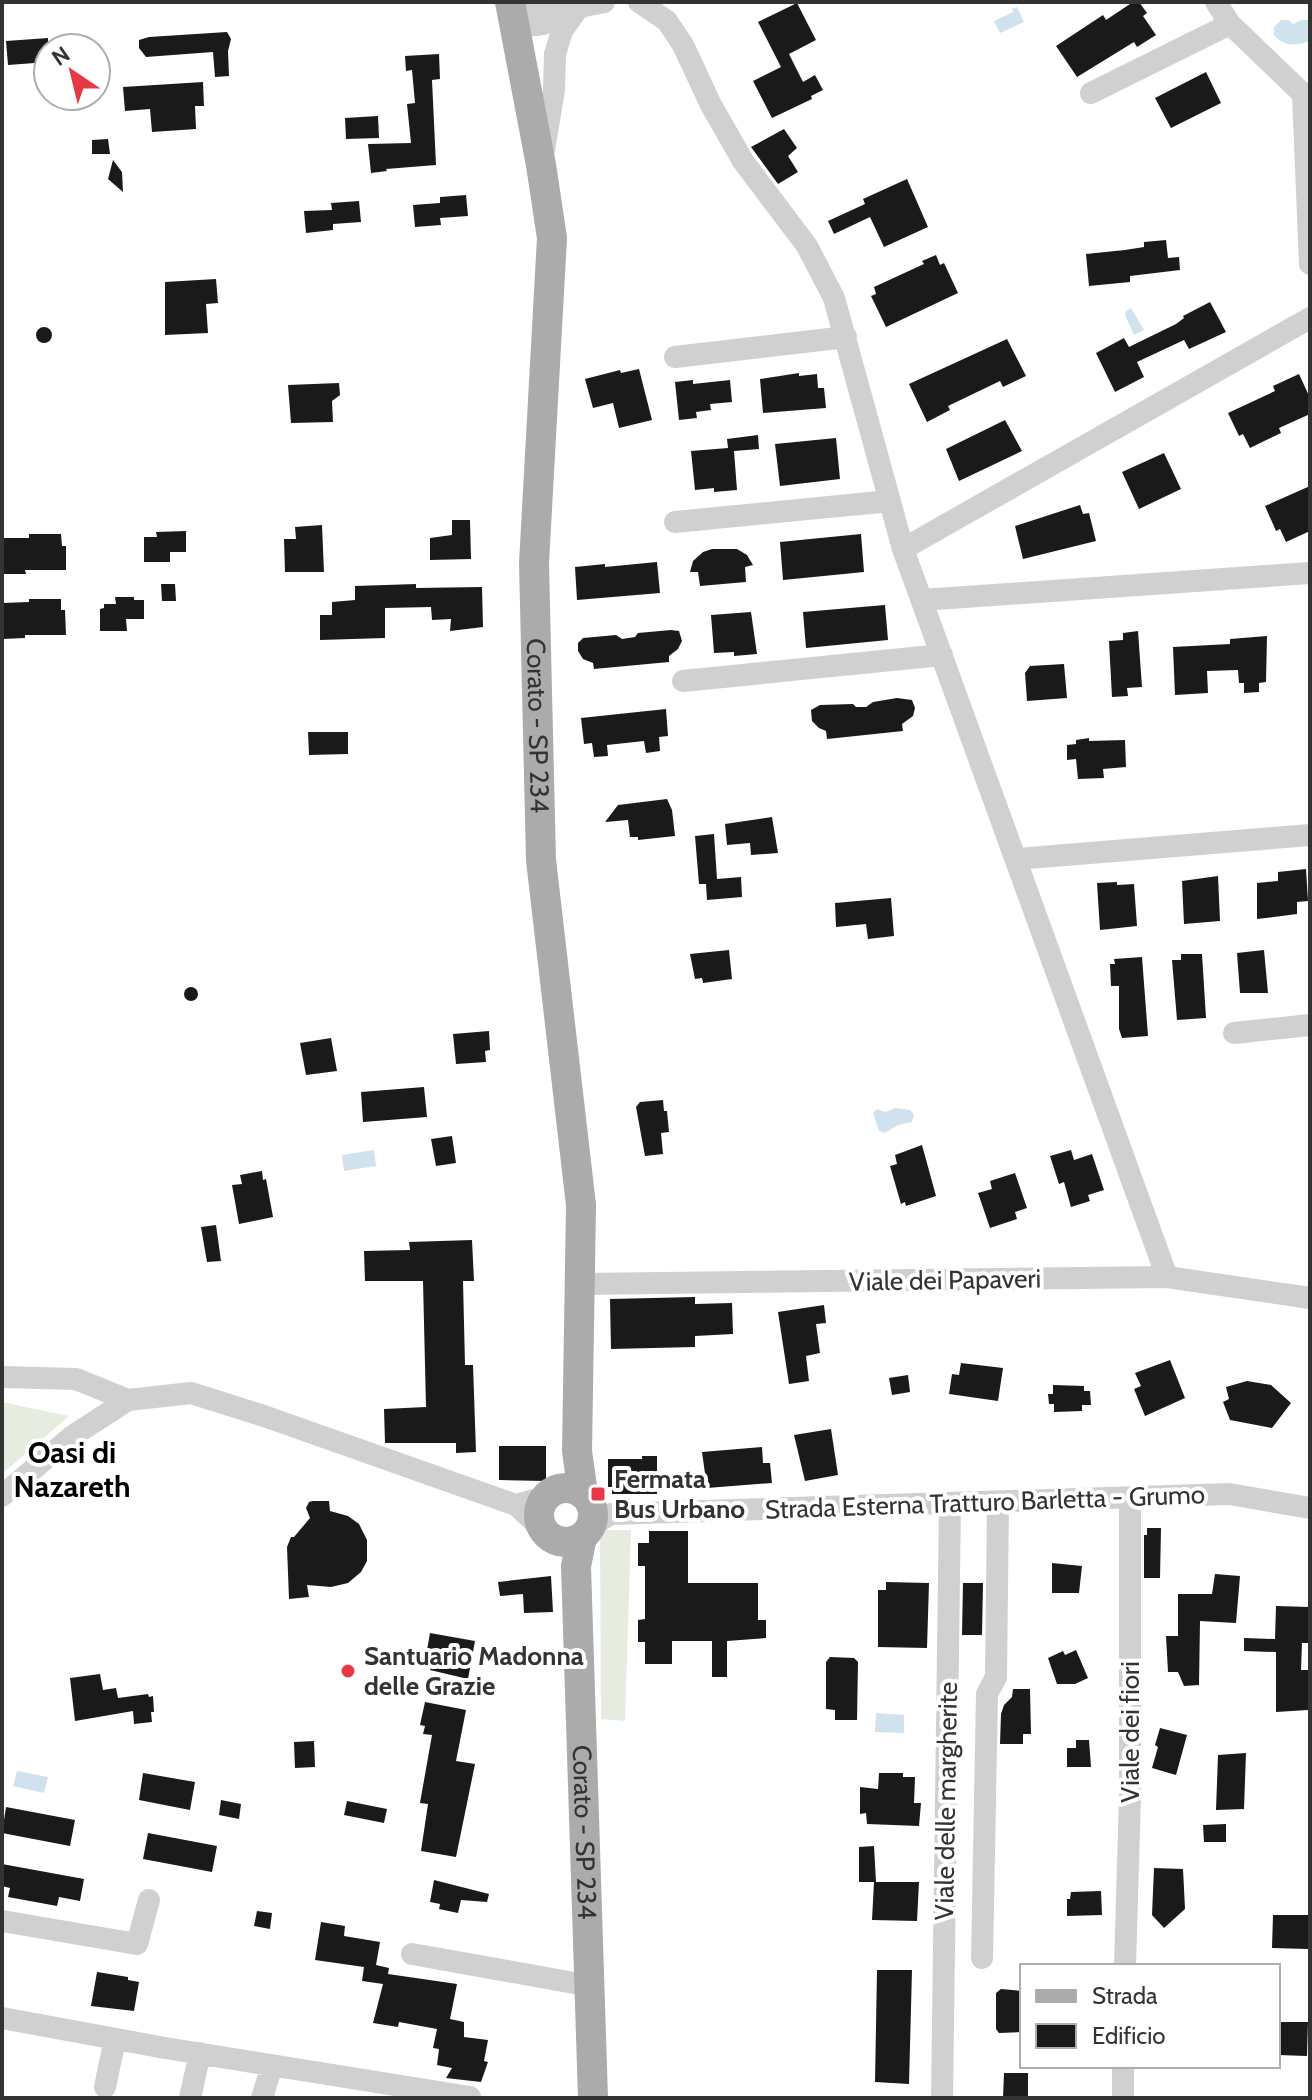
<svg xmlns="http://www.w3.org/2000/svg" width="1312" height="2100" viewBox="0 0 1312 2100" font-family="Cabin,sans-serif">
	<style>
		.green { fill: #e6ecdf }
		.water { fill: #cfe2ee }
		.building { fill: #1a1a1a }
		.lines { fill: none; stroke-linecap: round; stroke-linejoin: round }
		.minor { stroke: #d0d0d0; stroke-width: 22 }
		.major { stroke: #ababab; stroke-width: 30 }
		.poi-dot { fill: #e63946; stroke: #fff; stroke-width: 3 }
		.labels { text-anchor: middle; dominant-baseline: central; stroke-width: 8; stroke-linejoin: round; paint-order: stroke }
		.street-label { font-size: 26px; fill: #333; stroke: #fff }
		.poi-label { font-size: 26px; font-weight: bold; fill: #333; stroke: #fff; text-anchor: start }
		.quarter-label { font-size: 30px; font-weight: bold; fill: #000; stroke: #fff }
	</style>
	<rect width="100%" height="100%" fill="#fff"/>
	<path class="green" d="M2,1402L69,1416L2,1474Z
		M600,1530H631L625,1721L601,1719Z"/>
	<path class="water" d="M1017,7L1024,22L1000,33L994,21L1013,12L1012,9Z
		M1281,20H1289L1293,24L1301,20H1310V41C1295,46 1285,47 1274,35V27Z
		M1131,308L1144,330L1134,335L1125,315L1126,311Z
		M895,1108L910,1110L914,1115L912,1122L898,1125L885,1133L879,1131L873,1113L877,1109L885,1112Z
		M374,1150L376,1166L344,1171L342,1155Z
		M876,1713L904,1715V1733L875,1732Z
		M17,1771L48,1777L44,1793L13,1786Z"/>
	<path class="building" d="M1133,2H1139L1147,13L1143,16L1156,35L1137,47L1134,42L1077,77L1056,46L1103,15L1106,20Z
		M797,3L816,40L789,54L803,82L815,75L823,90L811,96L812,99L772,118L753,81L781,67L758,22Z
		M227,32L231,39L228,51L229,76L215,77L213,52L146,57L139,48V40L149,37Z
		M48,38V62L8,65L6,41Z
		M439,54L440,79L432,80L436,165L386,169L387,171L371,173L368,144L411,143L407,104L415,103L412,70L406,71L405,56Z
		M1206,72L1221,103L1171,128L1155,98Z
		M203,82L204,106H195L196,129L152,132L150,109L125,111L123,87Z
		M378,116L379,138L346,139L345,118Z
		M784,129L797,148L788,156L798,172L778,184L751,147Z
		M108,139L110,154H92V140Z
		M113,160L122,172L123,192L108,179Z
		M907,179L928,227L884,247L870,217L834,234L828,221L865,204L863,199Z
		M466,195L468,216L440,218L441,225L415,227L413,205L440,203V197Z
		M359,201L361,222L333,224V230L306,233L304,211L332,210L331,203Z
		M1166,240L1168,258L1179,257L1180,270L1130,276V282L1089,286L1086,254L1125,250L1144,247V242Z
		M936,255L940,265L944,263L958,293L886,327L871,296L876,294L874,287L924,264L922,261Z
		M216,279L218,303L206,304L208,333L165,335V282Z
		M1210,302L1226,332L1189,349L1184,340L1137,362L1144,377L1115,392L1096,353L1124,338L1129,347L1176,324L1184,318L1183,316Z
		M36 335a8 8 0 1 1 16 0a8 8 0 1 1-16 0Z
		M1007,339L1026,376L1003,387L1000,381L948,406L950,410L927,422L909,384Z
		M639,369L652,420L619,428L613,403L593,408L585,379L620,370L621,373Z
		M799,373V376L817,374L818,388H824L826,408L763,413L760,379Z
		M1299,374L1310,398V414L1279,428L1281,433L1250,448L1243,434L1239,436L1228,413L1275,391L1273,386Z
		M693,380V384L730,380L732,402L710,404L711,410L696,412L697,418L679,420L675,382Z
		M339,383L340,395L332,401L333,422L291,423L288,385Z
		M1005,420L1022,451L959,481L946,449Z
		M758,435L759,449L734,451L737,490L714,492V488L695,490L691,451L728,448L727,439Z
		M836,438L840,479L780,486L775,444Z
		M1164,453L1181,489L1139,509L1122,472Z
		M1310,486V531L1286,542L1280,529L1276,531L1265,506Z
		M1080,505L1083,514L1089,513L1096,541L1023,559L1015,526Z
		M452,520H470L471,559L430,560V538L452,535Z
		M322,525L324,572H285L284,539H296L295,527Z
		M186,531V552H170V562H144V537H157L156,532Z
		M29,534H61L62,546H66V570H25L26,574H2V538H29Z
		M861,534L864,572L783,580L780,542Z
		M712,549H737L747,555L753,565L745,567L746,582L700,586L698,572H690L693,561L703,552Z
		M657,562L660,593L577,600L575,567L605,564V567Z
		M161,584H175L176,601H162Z
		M416,584V588L482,587L483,627L450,631L451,619L432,620L431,607L385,608V638L320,640V615H332V602L355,600V586Z
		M115,597H134V600H144V619H126L127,631H100V609L104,608V604H116Z
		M29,599H61V610H65L66,635H25V638L2,639V603L29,602Z
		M885,605L888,640L806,648L803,612Z
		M751,612L757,654L734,656V652L714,653L711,615Z
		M671,630L679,631L682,641L678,649L669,656V662L594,669L593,663L583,659L578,651V643L583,638L616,635L622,639L635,637L638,633Z
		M1138,631L1142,687L1127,688L1128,696L1112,697L1109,641L1123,640V633Z
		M1267,636L1266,682L1259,683V692L1244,693V683H1239L1238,670L1207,671L1208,693L1175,695L1173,647L1230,644V639Z
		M1064,664L1067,698L1027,701L1025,673L1030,666Z
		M897,698L912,700L915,708L913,716L902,724L903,731L827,739L826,731L819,728L812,721L811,710L820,705L853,704L856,707H866L873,702Z
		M666,709L668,736L659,737L660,751L646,753L644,741L607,745L608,756L594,757L592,743L584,744L581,718Z
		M308,732H348V754L309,755Z
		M1089,738V741L1125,740L1126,767L1103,769L1104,778L1078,779L1076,759L1067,760V745L1076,744V740Z
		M667,799L672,810L675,836L638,840V837H630L628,820L605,822L618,805Z
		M772,817L778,853L751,855L750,843L727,845L725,824Z
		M714,834L717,879L741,877L742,897L707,900L706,884H699L695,836Z
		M1306,869L1308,901L1297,902V914L1257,919V883L1278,881V872Z
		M1218,876L1220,921L1184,924L1182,881Z
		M1117,882V885L1134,884L1137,926L1100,930L1097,883Z
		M891,898L894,936L868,939L866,924L836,927L835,903Z
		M729,950L732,979L703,983L702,978L695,979L690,954Z
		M1264,950L1268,993H1240L1237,953Z
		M1181,954H1202L1206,1018L1177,1020L1172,960H1181Z
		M1142,957L1148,1036L1122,1038L1119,1029V986H1111L1110,964H1115L1114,959Z
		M184 994a7 7 0 1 1 14 0a7 7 0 1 1-14 0Z
		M489,1031L490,1050L485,1051L486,1062L456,1064L453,1034Z
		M331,1038L337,1071L306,1075L300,1043Z
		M424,1087L427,1117L363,1122L361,1092Z
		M663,1100L664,1111H667L669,1132L661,1133L663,1154L645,1156L636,1107L640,1102Z
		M452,1136L456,1163L436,1166L431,1139Z
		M922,1145L936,1196L906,1206L905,1202L901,1204L890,1166L897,1164L895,1155Z
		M1071,1150L1074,1160L1092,1154L1104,1190L1088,1195L1090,1201L1071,1207L1064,1182L1059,1184L1050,1156Z
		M262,1171L263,1180L266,1179L273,1217L239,1224L232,1185L242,1184L240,1175Z
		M1015,1173L1027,1208L1015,1212L1017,1219L990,1228L978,1193L992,1189L990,1181Z
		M216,1225L221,1261L207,1262L201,1227Z
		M472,1240L474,1281H463L465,1365H473L476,1452L456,1453V1443H385L384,1409L426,1407L423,1281H365L364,1251L410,1250L409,1242Z
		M695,1297V1304L732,1303L733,1334L695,1336V1347L611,1349L610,1299Z
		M824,1305L826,1323L816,1324L820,1353L806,1356L809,1381L789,1384L778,1312Z
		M1170,1360L1185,1398L1145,1416L1134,1389L1141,1386L1135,1373Z
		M961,1363L1003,1368L998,1401L949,1394L952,1374L959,1375Z
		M908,1375L910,1392L892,1395L889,1378Z
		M1247,1381L1271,1385L1291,1403L1272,1428L1230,1420L1223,1402L1229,1399L1226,1387Z
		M1053,1385L1084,1386V1391H1090L1091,1405H1082V1411L1054,1412V1404H1049L1048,1394H1053Z
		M831,1429L838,1475L805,1481L794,1435Z
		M499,1446H546V1481L499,1480Z
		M762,1447L763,1463H770L772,1483L707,1488L702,1452Z
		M642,1456H657V1494H612V1487H608V1459H642Z
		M313,1501H329L330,1511L348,1516L359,1524L367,1540V1561L361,1572L348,1583L331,1587L307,1585L309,1597L289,1599L287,1547L291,1537H294L310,1518L306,1508L309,1502Z
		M1147,1528H1161L1160,1578H1144V1535H1147Z
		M649,1531H688V1583H758V1620H766V1638L727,1641V1677H712V1641H672V1664H645V1642H638V1620L645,1619V1566H638V1543H649Z
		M1052,1563L1082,1566L1079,1593H1052Z
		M1215,1574L1240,1576L1236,1623L1200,1621L1199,1685L1184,1686L1178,1672H1168L1166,1636H1178V1594H1212Z
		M551,1576L553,1612L524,1613L523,1594L500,1596L498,1582Z
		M886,1582L929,1583L927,1648L878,1647V1590H886Z
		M963,1583H983L982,1635H962Z
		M1276,1606L1310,1607V1643H1302L1301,1670H1310L1308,1710L1276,1712V1652L1244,1651V1638L1275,1639Z
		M430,1633L475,1641L468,1679L430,1670L434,1651L427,1650Z
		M1076,1650L1088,1678L1075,1684H1057L1048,1658L1063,1651L1065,1655Z
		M830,1657L854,1658L858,1662L857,1720H835V1710L826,1709V1662Z
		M100,1674L103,1690L116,1688L118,1698L148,1694L149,1697L153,1696L154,1712H151L152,1722L134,1724L133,1711L75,1721L70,1678Z
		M1013,1689H1030L1031,1734H1023V1744H1000L1001,1714L1004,1705L1012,1697Z
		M425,1702L466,1710L456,1761L475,1764L456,1857L421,1851L428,1804L420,1803L432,1735L423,1734L425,1726L420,1725Z
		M1160,1728L1187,1735L1176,1775L1152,1768L1158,1747L1155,1745Z
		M1076,1740H1089L1091,1767H1067V1748H1076Z
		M314,1741L315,1767L295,1768L294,1742Z
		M1246,1753L1244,1809L1216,1810L1218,1755Z
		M143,1773L195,1782L190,1810L139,1800Z
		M879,1773H903V1777H915L914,1803H921L919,1826L867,1824L866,1813L860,1814V1787L878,1789Z
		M221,1800L241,1804L239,1819L219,1815Z
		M347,1801L387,1809L384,1823L344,1815Z
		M6,1807L75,1820L70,1846L2,1833Z
		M1226,1824V1842H1204L1203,1825Z
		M148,1833L217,1846L212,1872L143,1859Z
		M874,1846L876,1882H859V1847Z
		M2,1864L84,1879L80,1901L59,1897L57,1906L8,1897L10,1888L2,1886Z
		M1154,1868L1183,1869L1185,1909L1164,1928L1152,1915Z
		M434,1880L489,1894L487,1902L461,1900L458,1913L439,1909L440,1904L430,1902Z
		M874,1882H919L917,1921L872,1920Z
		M1101,1891L1102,1915L1067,1916V1899H1070L1071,1892Z
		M257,1911L272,1913L270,1929L254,1926Z
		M1273,1915H1309L1308,1949L1272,1948Z
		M321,1922L345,1926L344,1936L380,1942L376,1965L389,1968L388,1974L457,1984L450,2019L464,2022V2037L488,2040L484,2061L488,2062L481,2082L446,2078L452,2068L437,2065L439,2049L433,2048L437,2029L399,2022L398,2027L373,2023L383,1984L362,1981L364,1967L315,1960Z
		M877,1970H912L909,2084L875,2082Z
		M97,1972L128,1977V1980L139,1982L134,2011L91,2006Z
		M1001,1989L1022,1991V2032L999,2033L996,2029V1993Z
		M1278,2022H1308L1307,2056L1278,2055Z
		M1004,2073H1028V2098H1003Z"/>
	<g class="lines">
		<path class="minor" d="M639,2L667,21L683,45L711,105L743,161L807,246L834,298L903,549L1167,1277
			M1216,2L1230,24L1303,94L1310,264
			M516,24C546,29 553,19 578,8C586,5 595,4 604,2
			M516,24L531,8L549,2
			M1091,93L1230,24
			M544,150L554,90L555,54L562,31L579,7
			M675,357L846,337
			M675,522L890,501
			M903,549L1310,318
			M922,600L1310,573
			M683,681L942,655
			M1016,859L1310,835
			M1234,1033L1310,1025
			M579,1284L1167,1277L1310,1298
			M2,1377L76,1379L128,1400
			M2,1496L71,1437L128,1400L191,1393L264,1416L516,1505L543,1530
			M516,1505L546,1497
			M591,1526L611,1514L1229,1494L1310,1508
			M2,1921L137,1944L149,1900
			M412,1954L591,1986
			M982,1958L987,1694L996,1677L998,1502
			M1125,1966L1130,1796V1497
			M2,2018L165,2048L470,2097
			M105,2087L115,2039
			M190,2098L200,2053
			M262,2098L272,2065
			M942,2098L950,1503
			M1123,2098V2066"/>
		<g class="major">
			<path id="s1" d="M510,2L541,165L552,238L534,563L541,860L581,1205L577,1451L583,1494"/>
			<circle cx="566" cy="1515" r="27"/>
			<path id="s2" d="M582,1537L576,1566L593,2098"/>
		</g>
	</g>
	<g class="poi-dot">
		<rect x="590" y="1486" width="16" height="16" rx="4"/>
		<circle cx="348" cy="1671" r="8"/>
	</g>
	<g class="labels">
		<g class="street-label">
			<text stroke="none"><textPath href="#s1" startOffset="728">Corato - SP 234</textPath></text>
			<text transform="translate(945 1280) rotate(-1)">Viale dei Papaveri</text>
			<text transform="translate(985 1502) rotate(-2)">Strada Esterna Tratturo Barletta - Grumo</text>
			<text transform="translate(1130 1732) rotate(-90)">Viale dei fiori</text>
			<text transform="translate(946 1801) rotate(-89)">Viale delle margherite</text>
			<text stroke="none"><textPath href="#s2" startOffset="296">Corato - SP 234</textPath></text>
		</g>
		<g class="poi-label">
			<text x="614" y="1479">Fermata<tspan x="614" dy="30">Bus Urbano</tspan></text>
			<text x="364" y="1656">Santuario Madonna<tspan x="364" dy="30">delle Grazie</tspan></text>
		</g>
		<g class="quarter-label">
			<text x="72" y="1452">Oasi di<tspan x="72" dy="34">Nazareth</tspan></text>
		</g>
	</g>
	<rect width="1312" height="2100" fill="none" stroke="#333333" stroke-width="8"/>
	<rect x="1020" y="1964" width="260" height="104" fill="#ffffff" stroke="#adadad" stroke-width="2"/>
	<rect x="1036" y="1990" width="40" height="12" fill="#ababab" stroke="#adadad" stroke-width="2"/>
	<text x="1092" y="2004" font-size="24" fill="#333333">Strada</text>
	<rect x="1036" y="2024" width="40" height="24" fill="#1a1a1a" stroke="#adadad" stroke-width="2"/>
	<text x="1092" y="2044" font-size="24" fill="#333333">Edificio</text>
	<g transform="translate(72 72) rotate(325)"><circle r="38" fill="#ffffff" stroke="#adadad" stroke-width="2"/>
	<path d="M0-6L14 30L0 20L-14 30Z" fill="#e63946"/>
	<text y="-12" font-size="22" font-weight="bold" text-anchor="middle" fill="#333333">N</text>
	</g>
</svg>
